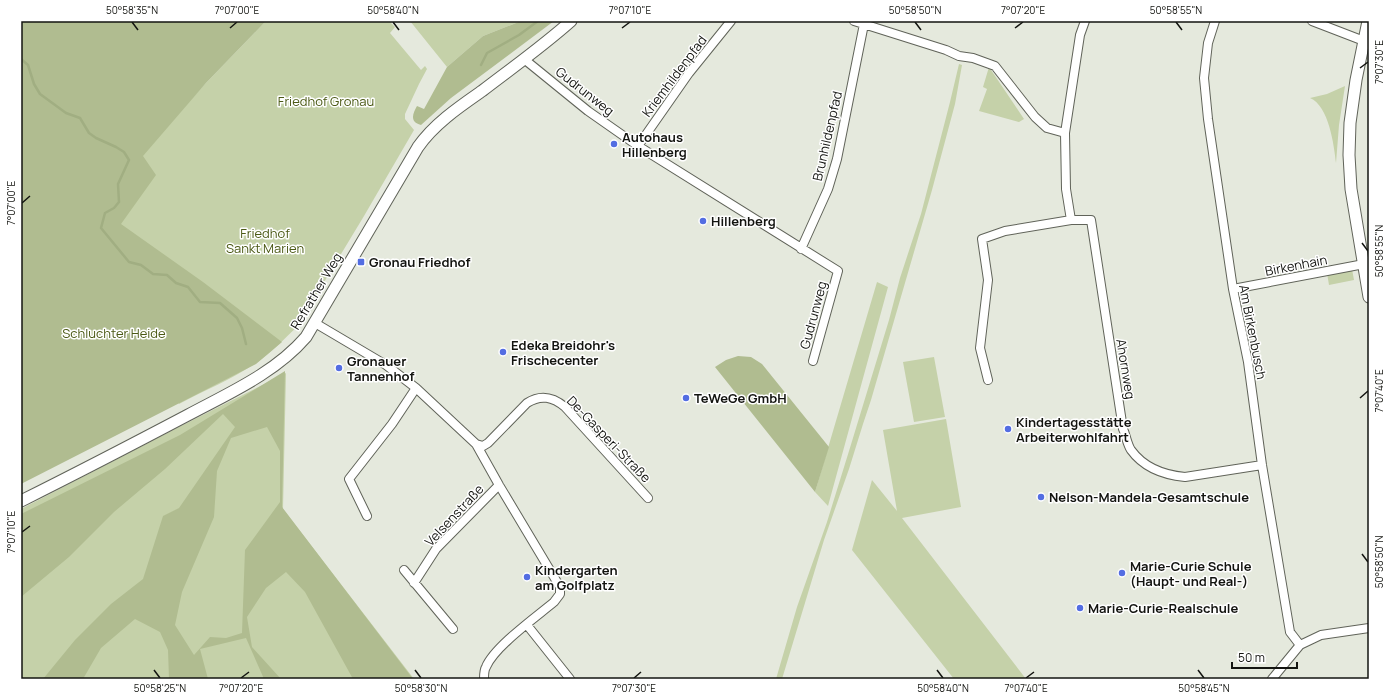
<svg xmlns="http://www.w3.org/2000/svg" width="1390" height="700" viewBox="0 0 1390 700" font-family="Manrope,sans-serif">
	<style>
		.green { fill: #c5d1a9 }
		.forest { fill: #b0bc90; fill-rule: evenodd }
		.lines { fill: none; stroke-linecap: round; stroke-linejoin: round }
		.stream { stroke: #a1ae82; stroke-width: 2.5 }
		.street-casing { stroke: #606359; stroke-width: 10 }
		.secondary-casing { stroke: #606359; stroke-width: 13 }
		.street { stroke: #fff; stroke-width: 8 }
		.secondary { stroke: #fff; stroke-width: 11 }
		.ticks { fill: none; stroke: #131410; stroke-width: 1.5 }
		.poi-dot { fill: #536de2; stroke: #fff; stroke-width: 1.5 }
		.labels { text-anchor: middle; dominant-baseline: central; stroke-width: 3; stroke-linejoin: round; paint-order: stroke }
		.street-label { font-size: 13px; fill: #131410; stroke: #fff }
		.park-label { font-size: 13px; fill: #4b5915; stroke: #fff }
		.poi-label { font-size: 13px; font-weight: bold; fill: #131410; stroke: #fff; text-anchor: start }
		.neatline { fill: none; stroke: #131410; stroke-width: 1.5 }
		.ticks-label { font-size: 10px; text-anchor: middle; fill: #131410 }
	</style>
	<rect width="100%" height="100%" fill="#e5e9dd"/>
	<path class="green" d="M21,21L141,154L206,83L266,21H393L391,23L395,27L390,33L421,70L425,66L427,69L419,84L405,114V119L414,130L364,216L297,327C285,338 276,348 263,358C238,377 207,389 179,404Z
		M410,21H521L483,36L447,67Z
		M959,64L962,65L955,104L932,190L871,400L863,424L849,469L824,540L782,679H776L797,607L827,522L849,451L889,320L900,278L921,214L950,102Z
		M989,67L1024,119L1019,122L979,111L987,89L983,87Z
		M1345,86L1339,125L1336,163C1334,145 1329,106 1310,98L1327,94Z
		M1352,269L1354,280L1329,285L1327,273Z
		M877,282L888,287L828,506L815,492Z
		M934,357L945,417L914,422L903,362Z
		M286,373L283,509L414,679H21V509L177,428Z
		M946,419L961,507L902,518L1026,679H954L852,550L872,480L897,511L883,430Z"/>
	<path class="forest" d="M21,21H266L206,83L143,156L156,175L121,224L203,282L282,342L256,364L21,484Z
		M521,21H554L451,98L421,125C409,122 413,113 417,106L424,109L447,67L483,36Z
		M738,356L751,357L762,364L829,447L815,492L715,367L726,360Z
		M285,371L282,507L413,679H353L305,592L286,572L266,588L247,617L252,647L281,679H264L246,638L200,649L208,679H169L168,650L160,632L135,619L101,648L83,679H43L75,640L111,604L143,579L163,516L179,508L235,427L223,414L165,469L114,512L69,557L21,597V514L180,435ZM267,427L280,451V502L245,550L242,633L226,638L210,637L194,655L175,625L182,592L214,517L217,471L231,438Z"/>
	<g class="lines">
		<path class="stream" d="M21,59L28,65L34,84L40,94L66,113L80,118L89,133L96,138L116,147L124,152L129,160L118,184L119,202L114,208L105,213L101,228L129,262L141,265L153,274L167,275L176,283L188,287L200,302L220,303L237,318L242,328L246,344
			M481,65L487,53L519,35L538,21"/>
		<defs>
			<path id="street" d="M854,21L946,50L959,56L973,58L995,66L1035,117L1047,128L1065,133
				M1085,21L1080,35L1065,133L1066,189L1071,220H1091L1123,429C1126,435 1127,444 1131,450C1144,468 1164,475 1185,477L1262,465
				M1215,21L1208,43L1204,78L1208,119L1233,289L1248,362L1262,465L1290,632L1300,645
				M1312,21L1364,41
				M524,59L588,111L638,146L838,271L813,361
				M638,146L689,73L731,21
				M801,249L828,189L837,159L864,24
				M1233,289L1364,264
				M315,323L386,365L403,378L416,388L476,444L499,485L560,587V594L554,602C536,617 494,647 486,667C484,670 484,675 484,679
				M988,380L980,348L988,280L982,239L1005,231L1071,220
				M476,444L483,446L488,443L527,403C541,394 553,397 565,407L648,498
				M367,516L349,479L392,424L416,388
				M404,570L453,629
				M414,583L436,549L499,485
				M527,625L570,679
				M1272,679L1300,645L1321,635L1369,628"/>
			<path id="secondary" d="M1368,21L1356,80L1350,123L1349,155L1351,189L1369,297
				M21,501C77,473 133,444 188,415C229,393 275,373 306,337L418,147C434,124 459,107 482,91C512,68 543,46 571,21"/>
		</defs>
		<use href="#street" class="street-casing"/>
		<use href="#secondary" class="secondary-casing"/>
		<use href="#street" class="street"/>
		<use href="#secondary" class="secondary"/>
	</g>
	<path class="ticks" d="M132,22L138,30M393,22L399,30M915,22L921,30M1176,22L1182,30M230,28L237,22M622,28L630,22M1015,28L1023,22M1360,68L1368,62M22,203L30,196M1362,243L1368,251M1360,398L1368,391M22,532L30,526M1362,554L1368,562M154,670L160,678M415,670L421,678M937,670L943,678M1198,670L1204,678M241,678L249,672M634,678L641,672M1026,678L1034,672"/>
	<g class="poi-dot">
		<circle cx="614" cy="144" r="4"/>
		<circle cx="703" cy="221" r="4"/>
		<rect x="357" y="258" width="8" height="8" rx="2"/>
		<circle cx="503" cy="352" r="4"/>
		<circle cx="339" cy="368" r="4"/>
		<circle cx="686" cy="398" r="4"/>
		<circle cx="1008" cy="429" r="4"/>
		<circle cx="1041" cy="497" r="4"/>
		<circle cx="1122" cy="573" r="4"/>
		<circle cx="527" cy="577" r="4"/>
		<circle cx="1080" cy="608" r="4"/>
	</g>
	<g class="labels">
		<g class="street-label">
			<text transform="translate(674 76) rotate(-53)">Kriemhildenpfad</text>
			<text transform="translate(585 91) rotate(38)">Gudrunweg</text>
			<text transform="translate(827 136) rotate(-77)">Brunhildenpfad</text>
			<text transform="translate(1296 265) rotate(-11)">Birkenhain</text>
			<text transform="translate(316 291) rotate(-59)">Refrather Weg</text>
			<text transform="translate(813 315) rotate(-75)">Gudrunweg</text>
			<text transform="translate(1253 332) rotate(79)">Am Birkenbusch</text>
			<text transform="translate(1126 369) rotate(81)">Ahornweg</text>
			<text transform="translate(609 439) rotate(46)">De-Gasperi-Straße</text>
			<text transform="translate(454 515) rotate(-47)">Velsenstraße</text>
		</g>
		<g class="park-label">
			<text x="326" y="101">Friedhof Gronau</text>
			<text x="265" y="233">Friedhof<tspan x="265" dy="15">Sankt Marien</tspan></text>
			<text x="114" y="333">Schluchter Heide</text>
		</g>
		<g class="poi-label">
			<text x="622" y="137">Autohaus<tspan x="622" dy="15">Hillenberg</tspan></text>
			<text x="711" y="221">Hillenberg</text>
			<text x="369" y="262">Gronau Friedhof</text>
			<text x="511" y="345">Edeka Breidohr's<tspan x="511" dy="15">Frischecenter</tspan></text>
			<text x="347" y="361">Gronauer<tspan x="347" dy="15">Tannenhof</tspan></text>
			<text x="694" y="398">TeWeGe GmbH</text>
			<text x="1016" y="422">Kindertagesstätte<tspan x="1016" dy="15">Arbeiterwohlfahrt</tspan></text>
			<text x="1049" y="497">Nelson-Mandela-Gesamtschule</text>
			<text x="1130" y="566">Marie-Curie Schule<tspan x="1130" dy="15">(Haupt- und Real-)</tspan></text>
			<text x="535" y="570">Kindergarten<tspan x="535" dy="15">am Golfplatz</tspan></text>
			<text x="1088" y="608">Marie-Curie-Realschule</text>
		</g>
	</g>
	<rect width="1390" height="700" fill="none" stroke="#ffffff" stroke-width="44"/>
	<path d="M1232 662v6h65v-6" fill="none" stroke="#131410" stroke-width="2"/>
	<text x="1238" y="662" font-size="12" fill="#131410" stroke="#ffffff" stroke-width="3" paint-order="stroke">50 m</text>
	<rect x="22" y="22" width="1346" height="656" class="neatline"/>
	<g class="ticks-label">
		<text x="132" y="14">50°58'35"N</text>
		<text x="237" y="14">7°07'00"E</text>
		<text x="393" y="14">50°58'40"N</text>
		<text x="630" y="14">7°07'10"E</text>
		<text x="915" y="14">50°58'50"N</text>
		<text x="1023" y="14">7°07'20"E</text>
		<text x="1176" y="14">50°58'55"N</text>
		<text transform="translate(1379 62) rotate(-90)" y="4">7°07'30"E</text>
		<text transform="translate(11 203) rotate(-90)" y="4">7°07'00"E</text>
		<text transform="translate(1379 251) rotate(-90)" y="4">50°58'55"N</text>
		<text transform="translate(1379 391) rotate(-90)" y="4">7°07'40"E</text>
		<text transform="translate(11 532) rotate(-90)" y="4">7°07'10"E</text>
		<text transform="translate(1379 562) rotate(-90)" y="4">50°58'50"N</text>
		<text x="160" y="692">50°58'25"N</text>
		<text x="241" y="692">7°07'20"E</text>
		<text x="421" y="692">50°58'30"N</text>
		<text x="634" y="692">7°07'30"E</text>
		<text x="943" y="692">50°58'40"N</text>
		<text x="1026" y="692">7°07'40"E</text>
		<text x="1204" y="692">50°58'45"N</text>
	</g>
</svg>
